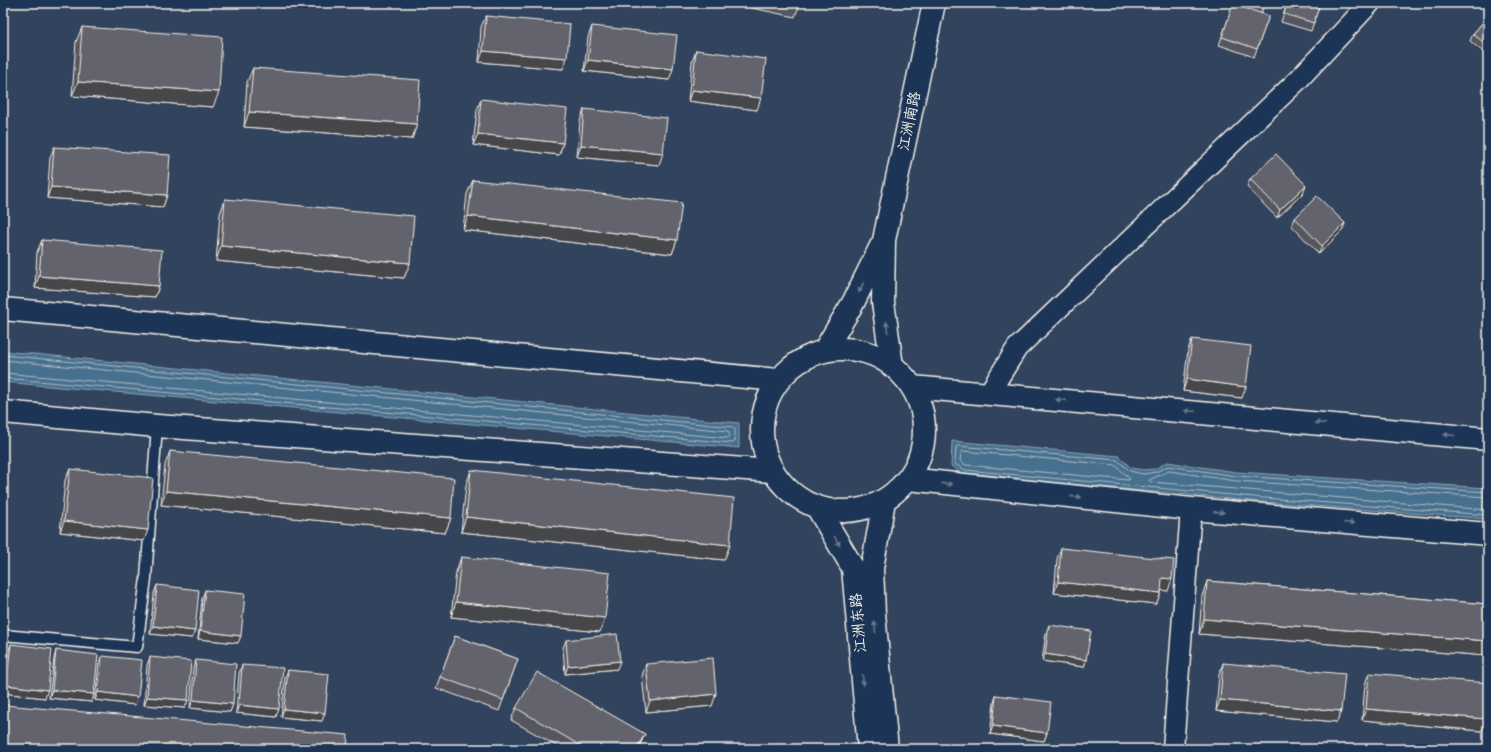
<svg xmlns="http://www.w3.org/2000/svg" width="1491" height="752" viewBox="0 0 1491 752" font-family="'Patrick Hand','LXGW WenKai TC',sans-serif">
<rect width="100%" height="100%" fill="#32435e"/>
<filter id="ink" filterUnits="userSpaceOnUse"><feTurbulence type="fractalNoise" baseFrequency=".025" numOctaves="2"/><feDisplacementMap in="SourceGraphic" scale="8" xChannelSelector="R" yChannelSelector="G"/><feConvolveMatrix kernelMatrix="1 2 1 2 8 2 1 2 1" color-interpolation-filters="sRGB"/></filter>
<g filter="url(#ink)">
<path fill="#476f8f" stroke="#8ca3b3" d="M 3,351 L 739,423 L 739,448 L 3,382 Z
M 952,441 L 1119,456 L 1131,468 L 1143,470 L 1155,469 L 1167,462 L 1236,472 L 1488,488 L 1488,519 L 1264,502 L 963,474 L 951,466 Z"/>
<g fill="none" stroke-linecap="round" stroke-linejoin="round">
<path stroke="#afbdc4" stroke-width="1" d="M 3,355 L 733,427 L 735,429 L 735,441 L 733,443 L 3,378
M 3,360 L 728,431 L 730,436 L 728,438 L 3,373
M 963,451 L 1115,465 L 1130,479 L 1128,480 L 966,465 L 960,461 L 961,453 Z
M 1488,492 L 1236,476 L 1168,466 L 1156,472 L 1143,474 L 1130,471 L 1117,460 L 958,446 L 956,447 L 955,464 L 965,470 L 1264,498 L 1488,515
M 1488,497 L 1236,481 L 1169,471 L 1149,480 L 1151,482 L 1488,510"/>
<g stroke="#f4f1e8" stroke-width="13">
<path id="lane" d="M 3,635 L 137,647 L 146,578 L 157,426"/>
</g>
<g stroke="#f4f1e8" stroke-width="23">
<path id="street" d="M 989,393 L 1017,348 L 1298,80 L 1370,3
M 1173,749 L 1191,509"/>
</g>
<g stroke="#f4f1e8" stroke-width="25">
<path id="secondary" d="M 3,309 L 778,380
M762 430a81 81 0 1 1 162 0a81 81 0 1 1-162 0Z
M 824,351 L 853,303 L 881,246
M 892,366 L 883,302 L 884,240 L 934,3
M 912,387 L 1488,439
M 3,412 L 157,426 L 772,471
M 908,479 L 1191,509 L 1488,534
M 884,501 L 872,568 L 874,614 L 887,749
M 817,507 L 853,568 L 869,749"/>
</g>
<use href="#lane" stroke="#1d3557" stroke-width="10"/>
<use href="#street" stroke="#1d3557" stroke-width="20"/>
<use href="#secondary" stroke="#1d3557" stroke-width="22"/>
</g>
<path fill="#55565e" stroke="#f4f1e8" d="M 728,3 L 800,3 L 795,17 Z
M 1227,3 L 1265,3 L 1261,13 L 1269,16 L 1254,57 L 1219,45 L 1233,5 Z
M 1287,3 L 1320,3 L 1311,31 L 1281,22 Z
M 486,16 L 563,69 L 479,62 L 481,27 Z
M 1488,16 L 1488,56 L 1470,41 L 1473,34 Z
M 592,26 L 669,80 L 584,71 L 588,37 Z
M 82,27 L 213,107 L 72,96 L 76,42 Z
M 696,50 L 757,110 L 688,101 L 692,62 Z
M 253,68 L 417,124 L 412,139 L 244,127 L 247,82 Z
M 481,99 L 563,143 L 559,155 L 473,145 L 477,110 Z
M 584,109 L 659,165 L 577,157 L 580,121 Z
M 54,147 L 167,195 L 163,207 L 47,198 L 50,158 Z
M 1250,179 L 1303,193 L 1277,218 L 1247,187 Z
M 473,180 L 677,240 L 672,254 L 463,230 L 467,194 Z
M 225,199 L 410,263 L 404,278 L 216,261 L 220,214 Z
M 1295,218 L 1345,223 L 1342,231 L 1319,254 L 1292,226 Z
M 42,240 L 159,286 L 155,297 L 35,288 L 37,252 Z
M 1192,339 L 1242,398 L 1183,391 L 1188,350 Z
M 170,451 L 451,518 L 445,533 L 161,505 L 165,465 Z
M 70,469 L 144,541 L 60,532 L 65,480 Z
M 471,470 L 730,545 L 724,560 L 461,532 L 466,485 Z
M 1061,548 L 1168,591 L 1161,590 L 1161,593 L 1156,604 L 1054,593 L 1057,559 Z
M 461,557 L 600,632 L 451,617 L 456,572 Z
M 1207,581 L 1488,604 L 1488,656 L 1199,634 L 1202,596 Z
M 157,585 L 195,631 L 192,638 L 150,634 L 154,593 Z
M 205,590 L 238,643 L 198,639 L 202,598 Z
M 1049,625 L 1086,660 L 1084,667 L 1042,661 L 1046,633 Z
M 455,636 L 518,659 L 499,711 L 436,688 Z
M 566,640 L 617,669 L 565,674 L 563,648 Z
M 11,644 L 45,698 L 3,693 L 8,652 Z
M 56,650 L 94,694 L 92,702 L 49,698 L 54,658 Z
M 102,656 L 135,705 L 95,700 L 99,664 Z
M 150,657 L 188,700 L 185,708 L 144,705 L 147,665 Z
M 196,660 L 233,704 L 230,712 L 190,708 L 193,668 Z
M 1223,663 L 1341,711 L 1337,722 L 1216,711 L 1219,675 Z
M 646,664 L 712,706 L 646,712 L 642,676 Z
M 242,665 L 276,717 L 236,713 L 239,673 Z
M 288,670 L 322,721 L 281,717 L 285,677 Z
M 1369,673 L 1486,719 L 1482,731 L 1362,720 L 1365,684 Z
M 996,695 L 1047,733 L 1044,741 L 990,734 L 994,703 Z
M 516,708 L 640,745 L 638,749 L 562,749 L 511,720 Z"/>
<path fill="#45464c" stroke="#f4f1e8" d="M 483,51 L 567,58 L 563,69 L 479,62 Z
M 588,60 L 673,69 L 669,80 L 584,71 Z
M 78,82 L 219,92 L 213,107 L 72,96 Z
M 692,90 L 761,98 L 757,110 L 688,101 Z
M 249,112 L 417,124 L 412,139 L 244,127 Z
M 478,134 L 563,143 L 559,155 L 473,145 Z
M 581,145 L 663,153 L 659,165 L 577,157 Z
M 1306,185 L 1303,193 L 1277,218 L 1280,210 Z
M 51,187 L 167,195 L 163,207 L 47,198 Z
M 468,216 L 677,240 L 672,254 L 463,230 Z
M 1345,223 L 1342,231 L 1319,254 L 1322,246 Z
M 221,246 L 410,263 L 404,278 L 216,261 Z
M 39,276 L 159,286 L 155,297 L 35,288 Z
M 1187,379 L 1246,387 L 1242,398 L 1183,391 Z
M 166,491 L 451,518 L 445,533 L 161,505 Z
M 466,517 L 730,545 L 724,560 L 461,532 Z
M 64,521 L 148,530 L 144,541 L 60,532 Z
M 1162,578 L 1172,579 L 1168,591 L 1158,590 Z
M 1058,582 L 1161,593 L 1156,604 L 1054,593 Z
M 456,602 L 605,618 L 600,632 L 451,617 Z
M 1204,619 L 1488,641 L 1488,656 L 1199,634 Z
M 153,626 L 195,631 L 192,638 L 150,634 Z
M 200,631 L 241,636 L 238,643 L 198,639 Z
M 1045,654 L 1086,660 L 1084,667 L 1042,661 Z
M 620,661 L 617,669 L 565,674 L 568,666 Z
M 6,685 L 48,690 L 45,698 L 3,693 Z
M 52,690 L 94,694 L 92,702 L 49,698 Z
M 98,692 L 138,697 L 135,705 L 95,700 Z
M 716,694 L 712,706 L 646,712 L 650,701 Z
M 147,697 L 188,700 L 185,708 L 144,705 Z
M 193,700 L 233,704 L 230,712 L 190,708 Z
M 1220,700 L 1341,711 L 1337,722 L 1216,711 Z
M 239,705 L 279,709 L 276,717 L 236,713 Z
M 284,709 L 325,713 L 322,721 L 281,717 Z
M 1366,709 L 1486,719 L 1482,731 L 1362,720 Z
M 993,726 L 1047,733 L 1044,741 L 990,734 Z
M 645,734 L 640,745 L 638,749 L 636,749 Z"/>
<path fill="#63646d" stroke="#f4f1e8" d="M 785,3 L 800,3 L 799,6 Z
M 1255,3 L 1265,3 L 1264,6 Z
M 1287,3 L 1320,3 L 1314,23 L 1284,14 Z
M 1233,4 L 1269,16 L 1257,49 L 1222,37 Z
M 486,16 L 570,24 L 567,58 L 483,51 Z
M 1488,16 L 1488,46 L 1473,34 Z
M 592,26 L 677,35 L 673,69 L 588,60 Z
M 82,27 L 222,37 L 219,92 L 78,82 Z
M 696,50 L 766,59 L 761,98 L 692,90 Z
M 253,68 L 420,80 L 417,124 L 249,112 Z
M 481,99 L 567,109 L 563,143 L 478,134 Z
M 584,109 L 667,118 L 663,153 L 581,145 Z
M 54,147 L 170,155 L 167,195 L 51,187 Z
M 1276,154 L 1306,185 L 1280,210 L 1250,179 Z
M 473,180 L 682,203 L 677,240 L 468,216 Z
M 1317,196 L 1345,223 L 1322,246 L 1295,218 Z
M 225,199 L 414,216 L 410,263 L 221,246 Z
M 42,240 L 162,250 L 159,286 L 39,276 Z
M 1192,339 L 1251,346 L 1246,387 L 1187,379 Z
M 170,451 L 454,478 L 451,518 L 166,491 Z
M 70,469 L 153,478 L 148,530 L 64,521 Z
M 471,470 L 734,498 L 730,545 L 466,517 Z
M 1061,548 L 1174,560 L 1172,579 L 1162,578 L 1161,593 L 1058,582 Z
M 461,557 L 610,573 L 605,618 L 456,602 Z
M 1207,581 L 1488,604 L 1488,641 L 1204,619 Z
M 157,585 L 199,590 L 195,631 L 153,626 Z
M 205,590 L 245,594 L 241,636 L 200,631 Z
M 1049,625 L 1091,631 L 1086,660 L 1045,654 Z
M 617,634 L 620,661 L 568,666 L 566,640 Z
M 455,636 L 518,659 L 503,700 L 440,677 Z
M 11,644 L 52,649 L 48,690 L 6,685 Z
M 56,650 L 98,655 L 94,694 L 52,690 Z
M 102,656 L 142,660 L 138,697 L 98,692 Z
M 150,657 L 191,661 L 188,700 L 147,697 Z
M 713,658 L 716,694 L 650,701 L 646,664 Z
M 196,660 L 236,664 L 233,704 L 193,700 Z
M 1223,663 L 1345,674 L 1341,711 L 1220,700 Z
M 242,665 L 283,668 L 279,709 L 239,705 Z
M 288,670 L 329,674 L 325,713 L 284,709 Z
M 537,672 L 645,734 L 636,749 L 586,749 L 516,708 Z
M 1369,673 L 1488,683 L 1488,691 L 1486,719 L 1366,709 Z
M 996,695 L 1051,702 L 1047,733 L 993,726 Z
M 4,705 L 348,735 L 347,749 L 3,749 L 3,719 Z
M 1214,747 L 1239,749 L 1214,749 Z"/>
<defs><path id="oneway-solid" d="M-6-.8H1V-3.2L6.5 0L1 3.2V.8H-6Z"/></defs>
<g fill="#68778a">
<use href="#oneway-solid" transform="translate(861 288) rotate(116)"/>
<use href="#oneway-solid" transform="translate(887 327) rotate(-98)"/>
<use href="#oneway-solid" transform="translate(1061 400) rotate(-175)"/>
<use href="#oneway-solid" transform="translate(1190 411) rotate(-175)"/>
<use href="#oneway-solid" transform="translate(1320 423) rotate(-175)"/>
<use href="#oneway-solid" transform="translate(1449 435) rotate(-175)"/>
<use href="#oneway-solid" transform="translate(947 484) rotate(6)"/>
<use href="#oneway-solid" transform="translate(1076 497) rotate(6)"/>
<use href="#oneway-solid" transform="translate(1219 512) rotate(5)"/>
<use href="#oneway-solid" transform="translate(1349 523) rotate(5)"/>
<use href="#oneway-solid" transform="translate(837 541) rotate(59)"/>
<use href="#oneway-solid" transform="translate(875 627) rotate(-96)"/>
<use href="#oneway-solid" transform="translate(863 680) rotate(85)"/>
</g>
</g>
<g text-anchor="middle" stroke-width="3.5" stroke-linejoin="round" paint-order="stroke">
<g font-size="15" fill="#f4f1e8" stroke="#1d3557">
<text transform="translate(909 121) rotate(-78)" y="5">江洲南路</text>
<text transform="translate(858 623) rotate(-95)" y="5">江洲东路</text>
</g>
</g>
<rect width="1491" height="752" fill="none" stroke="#1d3557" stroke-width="16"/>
<rect x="8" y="8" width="1475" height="736" fill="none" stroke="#f4f1e8" stroke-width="1.5" filter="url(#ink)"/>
</svg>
